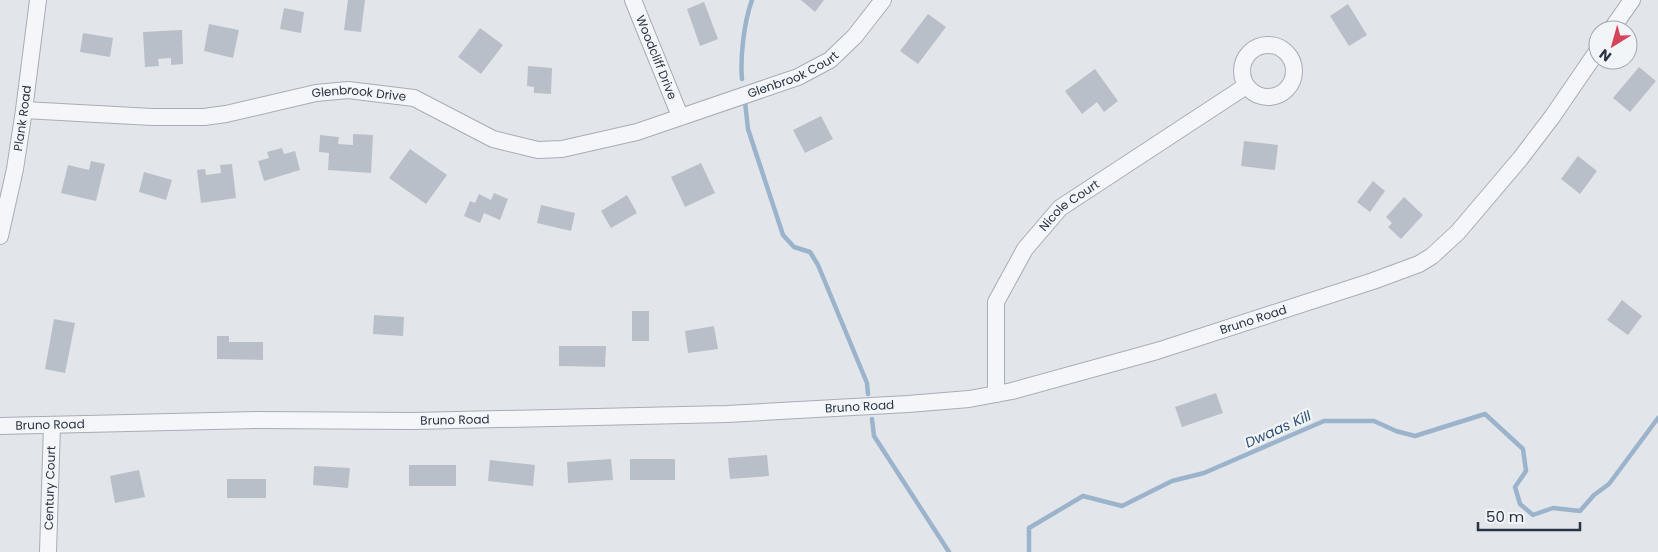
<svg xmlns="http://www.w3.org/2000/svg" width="1658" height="552" viewBox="0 0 1658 552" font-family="Poppins,sans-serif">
<rect width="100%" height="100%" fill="#e2e6eb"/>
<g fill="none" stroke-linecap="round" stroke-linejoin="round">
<path stroke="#9cb3cc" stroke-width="4.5" d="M 742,79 C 740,57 744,22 752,0
M 745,102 L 748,129 L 783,235 L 794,247 L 810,252 L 818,265 L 867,383 L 868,394
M 872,419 L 874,436 L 949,552
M 1029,552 L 1029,528 L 1083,496 L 1122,506 L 1172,481 L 1204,473 L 1324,421 L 1374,421 L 1396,431 L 1415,436 L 1485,414 L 1523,449 L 1526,471 L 1515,487 L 1520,504 L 1533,515 L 1553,508 L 1580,511 L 1594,495 L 1609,484 L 1658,418"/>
</g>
<path fill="#b9bfc9" d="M 348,0 L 365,0 L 361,32 L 344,30 Z
M 801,0 L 824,0 L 815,12 Z
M 704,2 L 718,39 L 700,46 L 687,9 Z
M 1348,4 L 1367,35 L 1349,46 L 1330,16 Z
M 284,8 L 304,12 L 301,33 L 280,29 Z
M 928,14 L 946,27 L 918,64 L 900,51 Z
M 209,24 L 239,30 L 233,58 L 204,51 Z
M 480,28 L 503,45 L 481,74 L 458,57 Z
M 182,30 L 183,64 L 171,65 L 171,58 L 158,59 L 159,66 L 145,67 L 143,32 Z
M 83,33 L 113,38 L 110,57 L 80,52 Z
M 528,66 L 552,68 L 551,94 L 534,93 L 534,87 L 527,86 Z
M 1639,67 L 1656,81 L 1630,112 L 1613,98 Z
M 1095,69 L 1118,101 L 1104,112 L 1097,102 L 1082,114 L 1065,91 Z
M 821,116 L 833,139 L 805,153 L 793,130 Z
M 353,134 L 373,135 L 371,173 L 328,170 L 329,153 L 319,152 L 320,135 L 339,137 L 338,144 L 353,145 Z
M 1244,141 L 1278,145 L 1275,170 L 1241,166 Z
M 282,148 L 284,154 L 295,151 L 300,170 L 264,181 L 258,161 L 269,158 L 267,152 Z
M 410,149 L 447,175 L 426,204 L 389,178 Z
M 1578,156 L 1597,171 L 1580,194 L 1561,179 Z
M 91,161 L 105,164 L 96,201 L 61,193 L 68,165 L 89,170 Z
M 701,163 L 715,193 L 685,207 L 671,177 Z
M 232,164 L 236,198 L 201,203 L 197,170 L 205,169 L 206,175 L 221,173 L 220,165 Z
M 144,172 L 172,180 L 166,200 L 139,192 Z
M 1373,181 L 1385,191 L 1370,212 L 1357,202 Z
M 494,193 L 508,199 L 500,220 L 484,213 L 480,223 L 464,216 L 470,201 L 475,203 L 479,194 L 491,200 Z
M 627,195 L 637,213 L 611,228 L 601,211 Z
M 1404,197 L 1423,215 L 1401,239 L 1388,227 L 1392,223 L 1386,217 Z
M 541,205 L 575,213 L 571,231 L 537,223 Z
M 1622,300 L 1642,316 L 1628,335 L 1607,320 Z
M 632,311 L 649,311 L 649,341 L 632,341 Z
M 374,315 L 404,317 L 403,336 L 373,334 Z
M 54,319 L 75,323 L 65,373 L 45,369 Z
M 714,326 L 718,349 L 688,353 L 685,331 Z
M 217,336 L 229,336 L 229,342 L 263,342 L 263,360 L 217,359 Z
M 559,346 L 606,346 L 605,367 L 559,366 Z
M 1216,393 L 1223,413 L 1182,427 L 1175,407 Z
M 767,455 L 769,476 L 730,479 L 728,458 Z
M 611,459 L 613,480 L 568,483 L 567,462 Z
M 630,459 L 675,459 L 675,480 L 630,480 Z
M 490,460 L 535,465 L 533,486 L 488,481 Z
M 409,465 L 456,465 L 456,486 L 409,486 Z
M 314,466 L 350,468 L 348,488 L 313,485 Z
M 139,470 L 145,497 L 115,503 L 110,476 Z
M 227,479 L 266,479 L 266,498 L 227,498 Z"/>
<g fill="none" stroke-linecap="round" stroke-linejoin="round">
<g stroke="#a7adb6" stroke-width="18">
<g id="minor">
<path id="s1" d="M 633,0 L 680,116"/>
<path d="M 1611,30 L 1632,0"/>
<circle cx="1268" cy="71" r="26"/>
<path id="s2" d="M 24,110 L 152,117 L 204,117 L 226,114 L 316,93 L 348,90 L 414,98 L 493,139 L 538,150 L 562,149 L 637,132 L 798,77 L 830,60 L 855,36 L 883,0"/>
<path id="s3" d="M 0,236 L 15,169 L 24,110 L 38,0"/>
<path id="s4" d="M 996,394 L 996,302 L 1025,249 L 1060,208 L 1246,86"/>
<path id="s5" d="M 0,426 L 257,420 L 413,421 L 727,414 L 908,404 L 969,399 L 1012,391 L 1157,351 L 1373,281 L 1419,264 L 1432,256 L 1458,232 L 1520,159 L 1552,117 L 1598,50"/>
<path id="s6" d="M 48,552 L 52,425"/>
</g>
</g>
<use href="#minor" stroke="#f5f6f9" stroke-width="16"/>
</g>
<g text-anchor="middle" stroke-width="4.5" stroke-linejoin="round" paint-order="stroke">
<g font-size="12" fill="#293344" stroke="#f2f5f8">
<text dy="4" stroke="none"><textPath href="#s1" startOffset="62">Woodcliff Drive</textPath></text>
<text dy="4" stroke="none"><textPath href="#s2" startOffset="796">Glenbrook Court</textPath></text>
<text dy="4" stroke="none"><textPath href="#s2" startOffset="338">Glenbrook Drive</textPath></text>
<text dy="4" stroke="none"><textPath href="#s3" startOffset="120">Plank Road</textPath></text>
<text dy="4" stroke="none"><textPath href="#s4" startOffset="215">Nicole Court</textPath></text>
<text dy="4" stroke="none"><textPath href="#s5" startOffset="1265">Bruno Road</textPath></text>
<text dy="4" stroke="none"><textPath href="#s5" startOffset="860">Bruno Road</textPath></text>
<text dy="4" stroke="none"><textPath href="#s5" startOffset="455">Bruno Road</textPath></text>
<text dy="4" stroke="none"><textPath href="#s5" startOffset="50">Bruno Road</textPath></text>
<text dy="4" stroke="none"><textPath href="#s6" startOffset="64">Century Court</textPath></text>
</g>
<g font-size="14" font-style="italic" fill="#31517a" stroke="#f2f5f8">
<text transform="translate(1278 429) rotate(-24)" y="5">Dwaas Kill</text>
</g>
</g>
<g transform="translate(1613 45) rotate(217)"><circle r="24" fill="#f2f5f8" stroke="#a2a7b0"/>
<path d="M0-4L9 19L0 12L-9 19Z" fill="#d54358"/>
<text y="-8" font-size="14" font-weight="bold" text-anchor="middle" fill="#293344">N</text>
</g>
<path d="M1478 522v8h102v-8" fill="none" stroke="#293344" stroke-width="2.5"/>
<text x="1486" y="522" font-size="15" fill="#293344" stroke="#f2f5f8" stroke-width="4" paint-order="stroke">50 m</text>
</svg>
